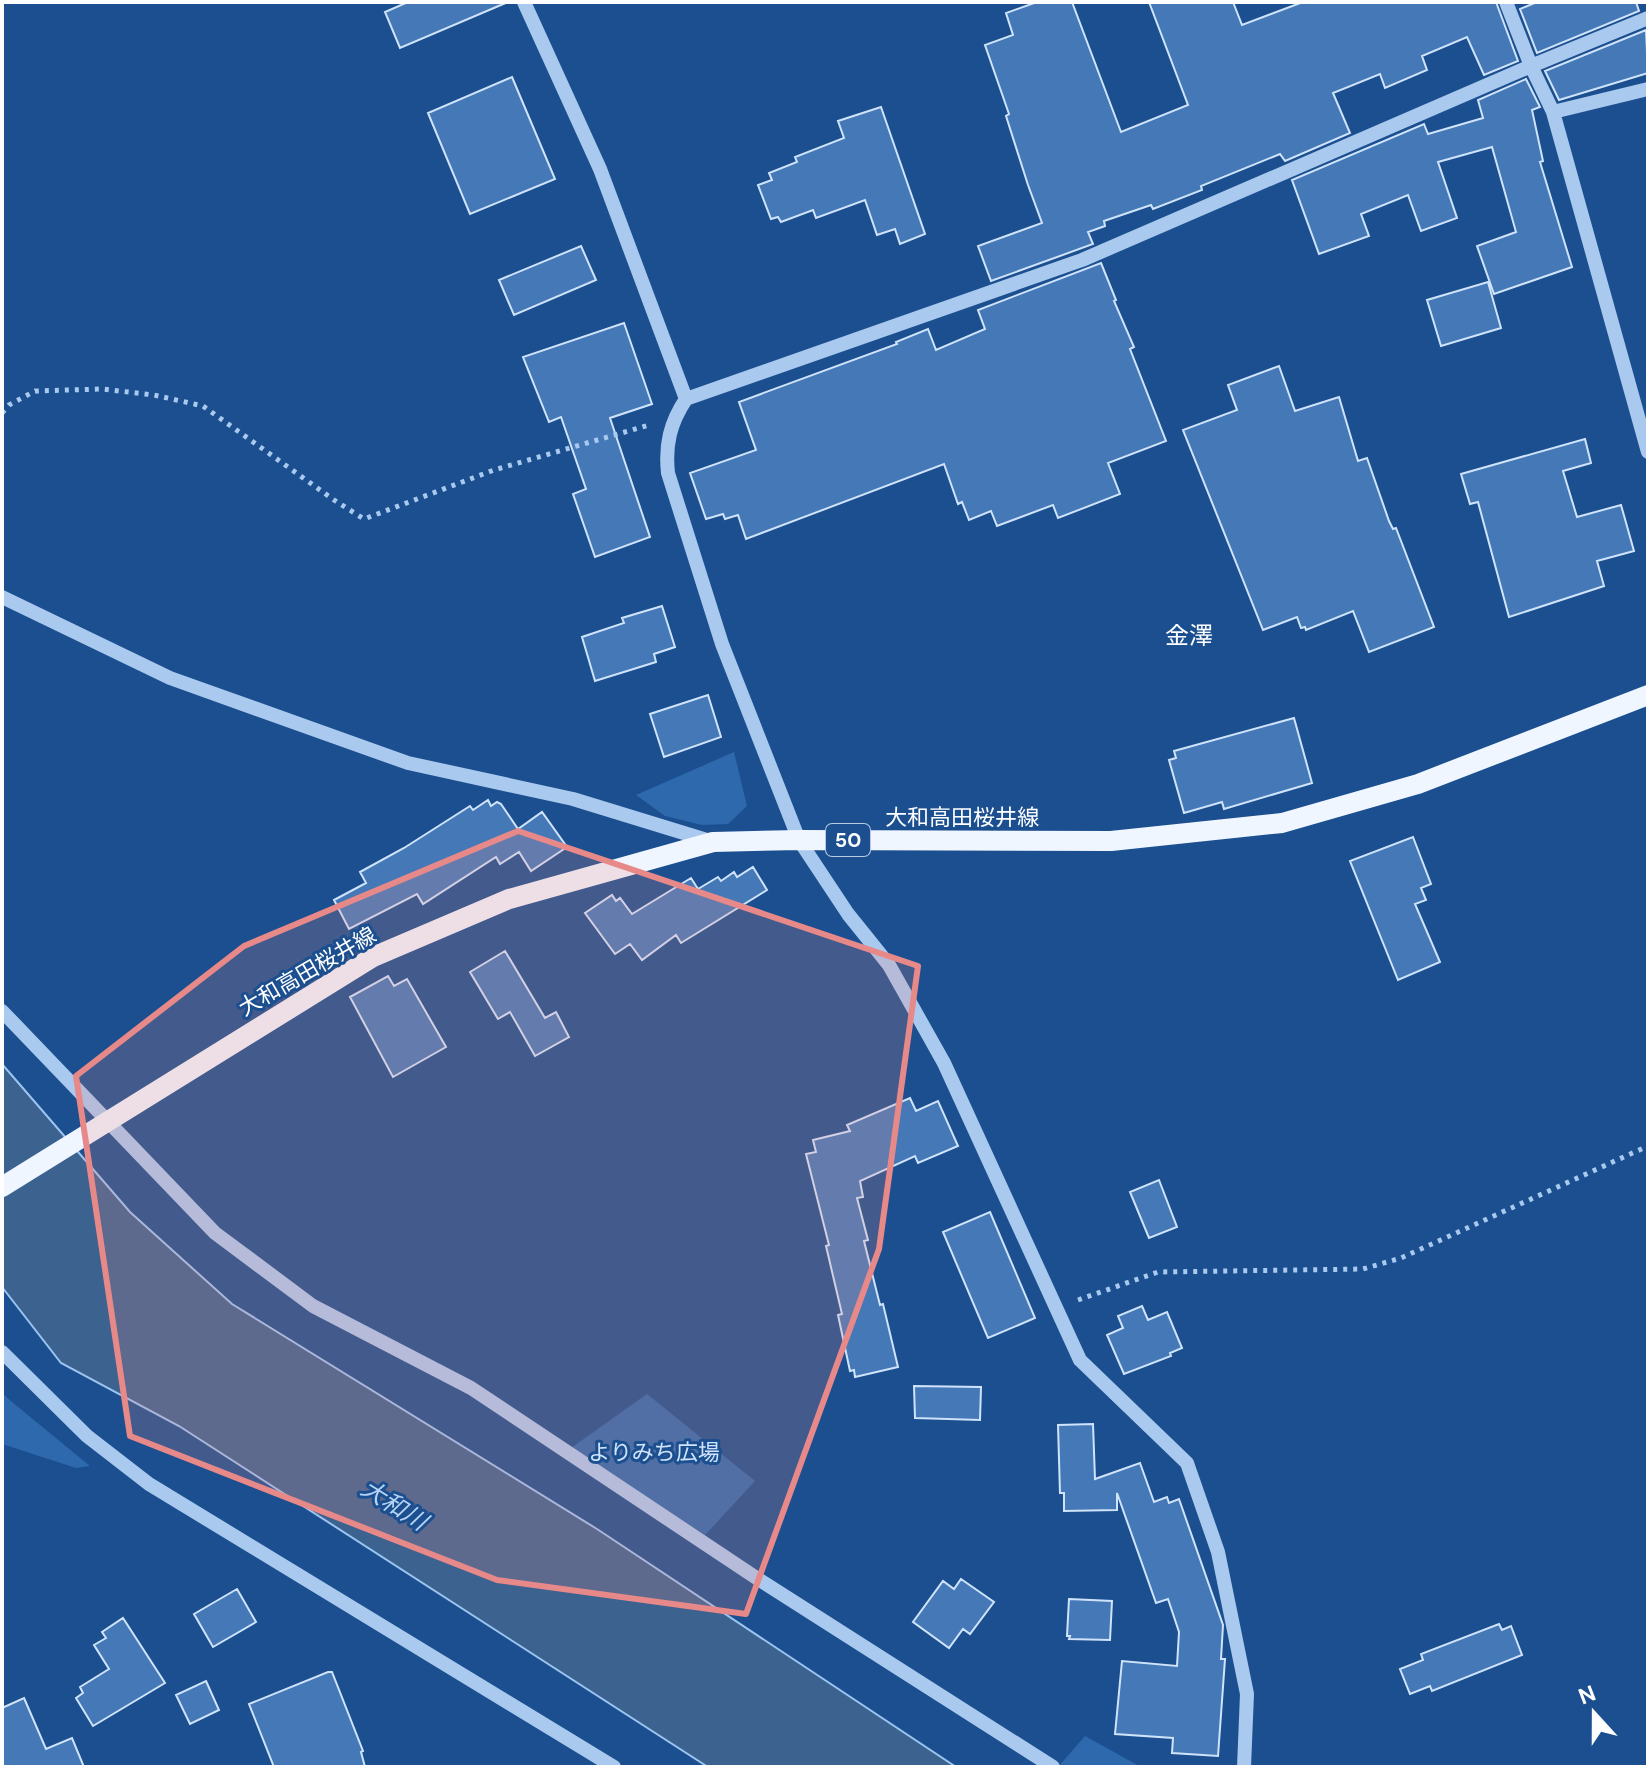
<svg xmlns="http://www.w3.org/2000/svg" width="1650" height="1769" viewBox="0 0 1650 1769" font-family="'DM Sans','Noto Sans JP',sans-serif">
<rect width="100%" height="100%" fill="#1b4f8f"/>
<path fill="#2e69ad" d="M 734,752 L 747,806 L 728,824 L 702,825 L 665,816 L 636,795 Z
M 2,1393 L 12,1402 L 90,1466 L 76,1468 L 2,1444 Z
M 647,1394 L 755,1481 L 705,1535 L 571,1448 Z
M 1085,1736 L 1141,1767 L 1058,1767 Z"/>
<path fill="#3c6290" stroke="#9cc4f0" stroke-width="2" d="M 2,1064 L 130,1212 L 232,1304 L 597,1529 L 956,1767 L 708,1767 L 179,1426 L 61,1363 L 2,1287 Z"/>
<path fill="#4478b7" stroke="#cfe3fa" stroke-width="2" d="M 408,2 L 508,2 L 400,48 L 385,12 Z
M 1037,2 L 1072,2 L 1121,132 L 1188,105 L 1149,2 L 1233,2 L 1242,25 L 1303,2 L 1496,2 L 1518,61 L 1484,75 L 1467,37 L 1422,56 L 1427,70 L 1385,88 L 1380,74 L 1333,93 L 1350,133 L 1285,161 L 1280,154 L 1201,186 L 1202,190 L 1153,209 L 1151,205 L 1104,221 L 1105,226 L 1088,232 L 1093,244 L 991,281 L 978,246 L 1042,223 L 1028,185 L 1006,116 L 1009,114 L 985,45 L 1013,35 L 1006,13 Z
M 1537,2 L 1636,2 L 1639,11 L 1537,53 L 1520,9 Z
M 1646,30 L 1648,73 L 1559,100 L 1545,71 Z
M 512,77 L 555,179 L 470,214 L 428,113 Z
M 1526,79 L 1540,107 L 1532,110 L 1543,161 L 1540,162 L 1572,267 L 1494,294 L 1477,246 L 1516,232 L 1492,147 L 1438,162 L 1457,218 L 1421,231 L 1408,195 L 1361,214 L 1369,236 L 1319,254 L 1292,180 L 1424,124 L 1428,134 L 1483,118 L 1478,100 Z
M 881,107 L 925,234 L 900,244 L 895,229 L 877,235 L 865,200 L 816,218 L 813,210 L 781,222 L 778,217 L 771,219 L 758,185 L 772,180 L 769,173 L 797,162 L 795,157 L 844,138 L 838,121 Z
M 581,246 L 596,280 L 514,315 L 499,280 Z
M 1101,263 L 1116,300 L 1114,301 L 1134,347 L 1130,349 L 1166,441 L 1108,463 L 1120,494 L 1058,518 L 1053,505 L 997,526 L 991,511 L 969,520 L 962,502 L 958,504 L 944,464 L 746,539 L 738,515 L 725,519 L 723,514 L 706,519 L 690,473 L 756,450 L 739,402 L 897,344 L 896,342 L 928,329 L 936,350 L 985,329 L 978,310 Z
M 1488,282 L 1501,328 L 1441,346 L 1427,300 Z
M 624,323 L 652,404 L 610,418 L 650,537 L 595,557 L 573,494 L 586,489 L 561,417 L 549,422 L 523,357 Z
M 1279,366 L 1295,411 L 1339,397 L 1358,461 L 1367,458 L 1389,521 L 1393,529 L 1396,528 L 1434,627 L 1369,652 L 1353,611 L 1306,630 L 1305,627 L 1301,628 L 1297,617 L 1263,630 L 1183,430 L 1237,410 L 1228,385 Z
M 1585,439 L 1591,463 L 1563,471 L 1577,517 L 1621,505 L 1634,551 L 1597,561 L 1604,586 L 1509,617 L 1478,502 L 1470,504 L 1461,474 Z
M 662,606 L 675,647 L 654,654 L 656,662 L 595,681 L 582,637 L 624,623 L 622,618 Z
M 708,695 L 721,737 L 664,757 L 650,714 Z
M 1294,718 L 1312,783 L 1224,809 L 1222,802 L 1184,813 L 1169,760 L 1176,758 L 1174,751 Z
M 488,800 L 491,806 L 497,802 L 501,804 L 518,829 L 542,812 L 567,847 L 531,871 L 519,852 L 500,864 L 496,857 L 423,904 L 417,894 L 349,929 L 334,900 L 366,883 L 360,872 L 404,848 L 470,806 L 473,810 Z
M 1413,837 L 1431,884 L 1421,888 L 1426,900 L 1415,904 L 1440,962 L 1398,980 L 1350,861 Z
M 753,867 L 767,890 L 681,943 L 676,935 L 642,960 L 630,944 L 615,954 L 585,913 L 612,895 L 616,901 L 620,898 L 632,914 L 691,878 L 698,889 L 718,877 L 721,881 L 734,872 L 737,877 Z
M 505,951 L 545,1018 L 556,1012 L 569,1037 L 535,1056 L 510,1012 L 498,1019 L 470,972 Z
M 388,976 L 394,986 L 407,979 L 446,1047 L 393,1077 L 350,997 Z
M 910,1098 L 916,1111 L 938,1101 L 958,1146 L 918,1163 L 915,1156 L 860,1181 L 863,1197 L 857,1198 L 868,1240 L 864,1241 L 880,1305 L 883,1304 L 898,1367 L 855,1377 L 854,1370 L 850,1371 L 838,1315 L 842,1314 L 826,1246 L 829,1245 L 806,1154 L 816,1152 L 813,1140 L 850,1131 L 847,1125 Z
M 1159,1180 L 1177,1227 L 1149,1238 L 1130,1192 Z
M 990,1212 L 1035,1318 L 988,1338 L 943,1232 Z
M 1142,1306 L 1148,1320 L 1167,1312 L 1182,1348 L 1170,1353 L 1171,1356 L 1124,1374 L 1107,1335 L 1123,1328 L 1118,1316 Z
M 914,1386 L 981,1387 L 980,1420 L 915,1418 Z
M 1093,1424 L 1095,1479 L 1140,1463 L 1154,1502 L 1167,1497 L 1169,1503 L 1179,1499 L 1223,1625 L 1221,1659 L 1225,1659 L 1218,1756 L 1172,1753 L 1173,1738 L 1115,1734 L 1122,1661 L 1177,1666 L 1179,1632 L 1168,1599 L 1156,1603 L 1117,1493 L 1117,1510 L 1064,1511 L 1064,1493 L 1060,1493 L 1058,1425 Z
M 961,1579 L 994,1602 L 970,1634 L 963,1629 L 949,1648 L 913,1622 L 943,1581 L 954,1589 Z
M 237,1589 L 256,1622 L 213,1647 L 194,1614 Z
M 1069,1599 L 1112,1601 L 1110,1640 L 1069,1639 L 1070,1636 L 1067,1636 Z
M 123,1618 L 165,1683 L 93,1726 L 76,1698 L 83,1693 L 80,1687 L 109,1669 L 94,1645 L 106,1638 L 102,1632 Z
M 1499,1624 L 1502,1630 L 1511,1626 L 1522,1655 L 1432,1691 L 1430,1686 L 1410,1694 L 1400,1669 L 1423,1660 L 1421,1654 Z
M 328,1672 L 332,1672 L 363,1751 L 361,1752 L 365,1767 L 274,1767 L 249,1704 Z
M 206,1681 L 219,1710 L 190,1724 L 176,1695 Z
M 24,1698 L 46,1749 L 72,1738 L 84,1767 L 2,1767 L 2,1708 Z"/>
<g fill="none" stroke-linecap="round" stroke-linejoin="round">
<path stroke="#a9c9ee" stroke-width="5" stroke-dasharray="4 6" stroke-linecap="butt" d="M 2,413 L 9,405 L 35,391 L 102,389 L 154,395 L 203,406 L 334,500 L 364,519 L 494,470 L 649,425
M 1078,1300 L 1158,1272 L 1363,1269 L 1401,1258 L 1648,1146"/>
<path stroke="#a9c9ee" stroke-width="14" d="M 524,2 L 600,169 L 686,399
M 1506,2 L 1531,66 L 1553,112
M 1648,89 L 1553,112 L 1648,452
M 2,597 L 170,678 L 408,763 L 573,799 L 710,841
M 2,1011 L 215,1233 L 313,1306 L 471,1388 L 755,1577 L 1053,1767
M 2,1352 L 87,1436 L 149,1484 L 614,1767
M 1244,1767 L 1247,1694 L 1218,1552 L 1187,1463 L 1080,1360 L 944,1063 L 889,965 L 848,914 L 799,840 L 722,644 L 668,473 C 665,445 670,423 686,399 L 1082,260 L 1531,66 L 1648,18"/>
<path stroke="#f0f6ff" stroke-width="20" d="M 2,1187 L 373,957 L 509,899 L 713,842 L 799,840 L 1111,841 L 1282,823 L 1418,784 L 1648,695"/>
</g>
<path fill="#e88989" fill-opacity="0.2" stroke="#e88989" stroke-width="6" stroke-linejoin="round" d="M 518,831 L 918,966 L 879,1249 L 746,1614 L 497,1580 L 130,1436 L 76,1076 L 244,946 Z"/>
<g text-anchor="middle" stroke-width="6" stroke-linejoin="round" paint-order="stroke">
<rect fill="#1b4f8f" stroke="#bbcadd" stroke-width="2" x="826" y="824" width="44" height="32" rx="6"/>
<g font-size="20" font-weight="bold" fill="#fff">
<text x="848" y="847">50</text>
</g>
<g font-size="22" fill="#fff" stroke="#1b4f8f">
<text x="962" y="825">大和高田桜井線</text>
<text transform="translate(307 971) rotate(-30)" y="8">大和高田桜井線</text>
</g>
<g font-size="22" fill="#cfe3fa" stroke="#1b4f8f">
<text x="654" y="1460">よりみち広場</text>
</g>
<g font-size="24" fill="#fff" stroke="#1b4f8f">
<text x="1189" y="644">金澤</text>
</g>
<g font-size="24" font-style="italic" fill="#b5d3f5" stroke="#1b4f8f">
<text transform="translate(394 1505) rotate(32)" y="8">大和川</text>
</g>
</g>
<rect width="1650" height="1769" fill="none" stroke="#ffffff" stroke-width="8"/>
<g transform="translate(1594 1713) rotate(339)" stroke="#1b4f8f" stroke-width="6" paint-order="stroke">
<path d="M0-6L14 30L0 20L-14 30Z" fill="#ffffff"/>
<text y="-12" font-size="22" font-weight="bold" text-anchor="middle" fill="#ffffff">N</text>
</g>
</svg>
